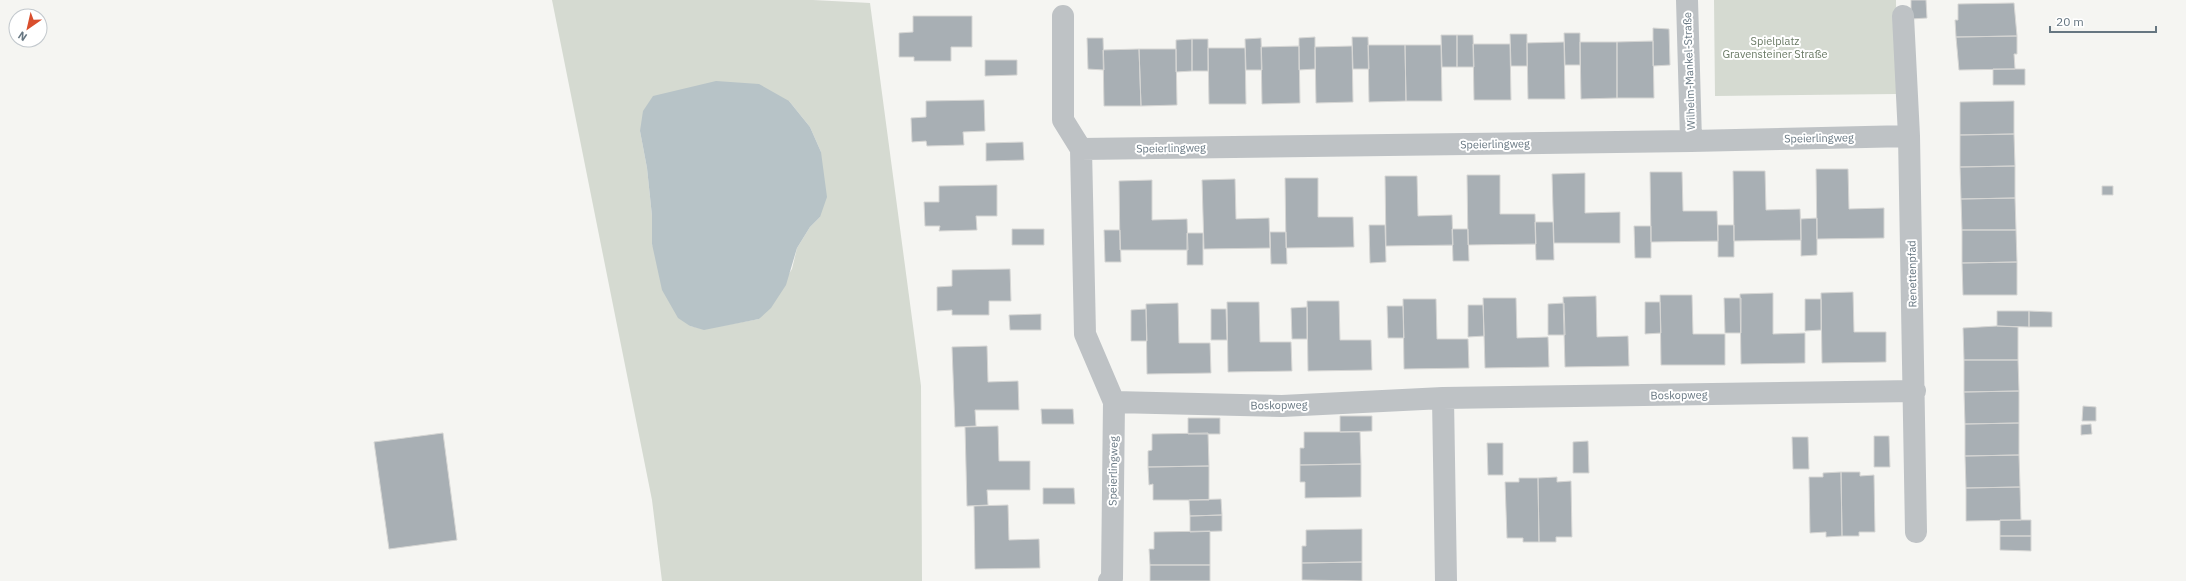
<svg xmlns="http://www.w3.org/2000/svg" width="2186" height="581" viewBox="0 0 2186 581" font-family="'IBM Plex Sans',sans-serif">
<rect width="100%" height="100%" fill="#f5f5f2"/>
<path fill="#d5dad1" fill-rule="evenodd" d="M 552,0 L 813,0 L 870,3 L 921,386 L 922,581 L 662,581 L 652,500 ZM 789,101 L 810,127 L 821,152 L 820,217 L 810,227 L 797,248 L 792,269 L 759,319 L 704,329 L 690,326 L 652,244 L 652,216 L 647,168 L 640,131 Z
M 1714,0 L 1896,0 L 1897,94 L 1715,96 Z"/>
<path fill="#b7c3c7" d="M 716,81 L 759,84 L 789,101 L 810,127 L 821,152 L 827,197 L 820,217 L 810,227 L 797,248 L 786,285 L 771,308 L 759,319 L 704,330 L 690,326 L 678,318 L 662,290 L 652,244 L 652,216 L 647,168 L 640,131 L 643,111 L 653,96 Z"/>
<path fill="#a8afb4" stroke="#d6d6d4" d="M 1911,0 L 1926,0 L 1927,18 L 1911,19 Z
M 2014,3 L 2017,36 L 1956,37 L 1955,20 L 1958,20 L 1958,4 Z
M 913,16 L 972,16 L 972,47 L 951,47 L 951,61 L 914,61 L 914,57 L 899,57 L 899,33 L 913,32 Z
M 1653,28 L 1669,29 L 1670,65 L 1653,66 Z
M 1564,33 L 1580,33 L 1580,65 L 1565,65 Z
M 1510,34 L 1527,34 L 1527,66 L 1511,66 Z
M 1441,35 L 1457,35 L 1457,67 L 1442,67 Z
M 1457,35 L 1473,35 L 1474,67 L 1457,67 Z
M 2017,36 L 2017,54 L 2014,54 L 2015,69 L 1959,70 L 1956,37 Z
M 1315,37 L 1315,69 L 1299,70 L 1299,38 Z
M 1352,37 L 1368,37 L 1369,69 L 1353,69 Z
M 1087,38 L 1103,38 L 1104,70 L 1088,69 Z
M 1261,38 L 1262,70 L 1246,70 L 1245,39 Z
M 1192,39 L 1192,71 L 1176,72 L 1176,40 Z
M 1192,39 L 1208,39 L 1208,71 L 1192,71 Z
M 1653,41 L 1654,98 L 1617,98 L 1617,42 Z
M 1564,42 L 1565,99 L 1528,99 L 1527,43 Z
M 1580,42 L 1617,42 L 1617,98 L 1581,99 Z
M 1473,44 L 1510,44 L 1511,100 L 1474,100 Z
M 1368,45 L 1405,45 L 1406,101 L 1369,102 Z
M 1405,45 L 1441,45 L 1442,101 L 1406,101 Z
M 1299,46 L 1300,103 L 1262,104 L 1261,47 Z
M 1352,46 L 1353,102 L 1316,103 L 1315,47 Z
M 1208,48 L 1245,48 L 1246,104 L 1209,104 Z
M 1139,49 L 1176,49 L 1177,105 L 1141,106 Z
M 1139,49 L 1141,106 L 1104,106 L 1103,50 Z
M 985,60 L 1017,60 L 1017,75 L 985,76 Z
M 1993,69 L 2025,69 L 2025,85 L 1993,85 Z
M 984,100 L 985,131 L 963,132 L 964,145 L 927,146 L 926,141 L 912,142 L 911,118 L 926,117 L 926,101 Z
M 2014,101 L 2014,134 L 1960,135 L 1960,102 Z
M 2014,134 L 2015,166 L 1960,167 L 1960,135 Z
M 1023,142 L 1024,160 L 986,161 L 986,143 Z
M 2015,166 L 2015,198 L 1961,199 L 1960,167 Z
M 1816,169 L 1848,169 L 1849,209 L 1884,208 L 1884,238 L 1817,239 Z
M 1733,171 L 1765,171 L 1766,210 L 1800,209 L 1801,240 L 1734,241 Z
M 1650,172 L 1682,172 L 1683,211 L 1717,211 L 1718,241 L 1651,242 Z
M 1585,173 L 1585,213 L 1620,212 L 1620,243 L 1554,243 L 1552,174 Z
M 1467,175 L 1500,175 L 1500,214 L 1535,214 L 1536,244 L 1468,245 Z
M 1385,176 L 1417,176 L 1418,216 L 1452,215 L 1453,245 L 1386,246 Z
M 1285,178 L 1318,178 L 1318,217 L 1353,217 L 1354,247 L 1286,248 Z
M 1235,179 L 1236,219 L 1269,218 L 1270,248 L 1204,249 L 1202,180 Z
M 1152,180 L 1152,220 L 1187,219 L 1188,250 L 1120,250 L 1119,181 Z
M 997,185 L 997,216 L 976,216 L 977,230 L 939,231 L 940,226 L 925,226 L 924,202 L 939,202 L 939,186 Z
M 2102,186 L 2113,186 L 2113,195 L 2102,195 Z
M 2015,198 L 2016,230 L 1962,230 L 1961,199 Z
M 1817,218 L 1817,255 L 1801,256 L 1801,219 Z
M 1535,222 L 1553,222 L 1554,260 L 1536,260 Z
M 1369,225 L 1385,225 L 1386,262 L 1370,263 Z
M 1718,225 L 1734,225 L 1734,257 L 1718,257 Z
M 1634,226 L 1651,226 L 1651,258 L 1635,258 Z
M 1012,229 L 1044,229 L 1044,245 L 1012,245 Z
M 1452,229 L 1468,229 L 1469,261 L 1453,261 Z
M 1104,230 L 1120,230 L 1121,262 L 1105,262 Z
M 1962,230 L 2016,230 L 2017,262 L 1962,263 Z
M 1270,232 L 1286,232 L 1287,264 L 1271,264 Z
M 1187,233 L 1203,233 L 1203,265 L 1187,265 Z
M 2017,262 L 2017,295 L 1963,295 L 1962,263 Z
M 1010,269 L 1011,301 L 989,301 L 989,315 L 952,315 L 952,310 L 937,311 L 937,287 L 952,286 L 952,270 Z
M 1853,292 L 1854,332 L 1886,332 L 1886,362 L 1822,363 L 1821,293 Z
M 1773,293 L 1773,334 L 1805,333 L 1805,363 L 1741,364 L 1740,294 Z
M 1660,295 L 1692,295 L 1693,334 L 1725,334 L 1725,365 L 1661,365 Z
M 1596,296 L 1597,337 L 1628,336 L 1629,366 L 1565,367 L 1563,297 Z
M 1483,298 L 1516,298 L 1517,338 L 1548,337 L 1549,367 L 1485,368 Z
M 1724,298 L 1741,298 L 1741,333 L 1725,333 Z
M 1403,299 L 1436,299 L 1437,339 L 1468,339 L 1469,368 L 1404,369 Z
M 1805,299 L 1821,299 L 1821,330 L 1805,331 Z
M 1307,301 L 1339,301 L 1340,340 L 1371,340 L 1372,370 L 1308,371 Z
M 1227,302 L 1259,302 L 1260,342 L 1291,342 L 1292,371 L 1228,372 Z
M 1645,302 L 1660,302 L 1661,333 L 1645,334 Z
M 1178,303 L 1179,343 L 1210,343 L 1211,373 L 1147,374 L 1146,304 Z
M 1564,303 L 1565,335 L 1548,335 L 1548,304 Z
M 1468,305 L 1483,305 L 1484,336 L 1468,337 Z
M 1387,306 L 1403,306 L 1404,338 L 1388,338 Z
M 1307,307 L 1307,339 L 1292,339 L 1291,308 Z
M 1146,309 L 1147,341 L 1131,341 L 1131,310 Z
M 1211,309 L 1226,309 L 1227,340 L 1211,340 Z
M 1997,311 L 2029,311 L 2029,327 L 1997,326 Z
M 2029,311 L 2052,312 L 2052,327 L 2029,327 Z
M 1041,314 L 1041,330 L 1010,330 L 1009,315 Z
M 1997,326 L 2018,327 L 2018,360 L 1964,360 L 1963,328 Z
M 987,346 L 988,382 L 1018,381 L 1019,410 L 975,410 L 976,426 L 955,427 L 952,347 Z
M 1964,360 L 2018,360 L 2019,391 L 1964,392 Z
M 2019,391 L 2019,423 L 1965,424 L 1964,392 Z
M 2083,406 L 2096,407 L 2096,421 L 2082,421 Z
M 1041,409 L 1073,409 L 1074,424 L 1042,424 Z
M 1340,416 L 1372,416 L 1372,431 L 1340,432 Z
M 1188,418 L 1220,418 L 1220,434 L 1188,434 Z
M 2019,423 L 2019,455 L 1965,456 L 1965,424 Z
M 2091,424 L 2092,434 L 2081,435 L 2081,425 Z
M 998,426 L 999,461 L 1030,461 L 1030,490 L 987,490 L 988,505 L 967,506 L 965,427 Z
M 1304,432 L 1360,432 L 1361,464 L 1300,465 L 1300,448 L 1304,448 Z
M 443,433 L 457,540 L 389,549 L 374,442 Z
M 1208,433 L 1209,466 L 1148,467 L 1148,451 L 1152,450 L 1152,434 Z
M 1874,436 L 1889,436 L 1890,467 L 1874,467 Z
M 1792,437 L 1808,437 L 1809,469 L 1793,469 Z
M 1588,441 L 1589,473 L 1573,473 L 1573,442 Z
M 1487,443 L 1503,443 L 1503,475 L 1488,475 Z
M 2019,455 L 2020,487 L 1966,488 L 1965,456 Z
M 1361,464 L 1361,497 L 1305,498 L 1305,482 L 1300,482 L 1300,465 Z
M 1209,466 L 1209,500 L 1153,500 L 1153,484 L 1149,485 L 1148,467 Z
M 1841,472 L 1860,472 L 1860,476 L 1874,475 L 1875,532 L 1859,532 L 1859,536 L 1842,536 Z
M 1841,472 L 1842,536 L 1826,537 L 1826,532 L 1810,533 L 1809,477 L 1823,477 L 1823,473 Z
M 1557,477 L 1557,482 L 1571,481 L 1572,537 L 1556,537 L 1556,542 L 1539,542 L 1538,478 Z
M 1519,478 L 1538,478 L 1539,542 L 1523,542 L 1523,538 L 1507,538 L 1505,482 L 1519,482 Z
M 2020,487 L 2021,520 L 1966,521 L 1966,488 Z
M 1043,488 L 1074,488 L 1075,504 L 1043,504 Z
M 1221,499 L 1222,515 L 1190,516 L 1189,500 Z
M 1008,505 L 1009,540 L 1039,539 L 1040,568 L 975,569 L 974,506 Z
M 1222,515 L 1222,531 L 1190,532 L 1190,516 Z
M 2000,520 L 2031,520 L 2031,536 L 2000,536 Z
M 1362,529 L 1362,562 L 1302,563 L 1302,546 L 1306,546 L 1306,530 Z
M 1210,531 L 1210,565 L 1150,565 L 1149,549 L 1154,549 L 1154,532 Z
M 2000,536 L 2031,536 L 2031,551 L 2000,550 Z
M 1362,562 L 1362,581 L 1302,580 L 1302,563 Z
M 1150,565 L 1210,565 L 1210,581 L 1150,581 Z"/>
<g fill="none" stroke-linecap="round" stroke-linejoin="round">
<path stroke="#bec2c5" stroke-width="22" d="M 1687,0 L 1691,141
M 1063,16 L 1063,120 L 1081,149 L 1085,334 L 1114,402 L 1112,578 L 1109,581
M 1903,16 L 1909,136 L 1916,532
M 1081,149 L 1691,141 L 1909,136
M 1443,398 L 1446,581
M 1114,402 L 1282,406 L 1443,398 L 1915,391"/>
</g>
<g text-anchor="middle" stroke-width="4" stroke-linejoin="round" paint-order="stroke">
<g font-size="11" fill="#697964" stroke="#fff">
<text x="1775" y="45">Spielplatz<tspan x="1775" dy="13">Gravensteiner Straße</tspan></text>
</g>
<g font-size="11" fill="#667681" stroke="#fff">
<text transform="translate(1689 71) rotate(-92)" y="4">Wilhelm-Mankel-Straße</text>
<text transform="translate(1819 138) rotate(-1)" y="4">Speierlingweg</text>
<text transform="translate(1495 144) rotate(-1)" y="4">Speierlingweg</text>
<text transform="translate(1171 148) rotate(-1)" y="4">Speierlingweg</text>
<text transform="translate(1912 274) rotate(-91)" y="4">Renettenpfad</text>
<text transform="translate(1679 395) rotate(-1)" y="4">Boskopweg</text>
<text transform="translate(1279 405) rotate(-1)" y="4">Boskopweg</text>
<text transform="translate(1113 471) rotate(-89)" y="4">Speierlingweg</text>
</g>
</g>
<g transform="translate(28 28) rotate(214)"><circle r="19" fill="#ffffff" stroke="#c2c8cd"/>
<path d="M0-3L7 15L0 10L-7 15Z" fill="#d94e2d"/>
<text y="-6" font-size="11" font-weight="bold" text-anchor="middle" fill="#667681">N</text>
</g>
<path d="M2050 26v6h106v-6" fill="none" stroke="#667681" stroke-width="2"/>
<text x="2056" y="26" font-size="12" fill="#667681" stroke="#ffffff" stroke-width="3" paint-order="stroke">20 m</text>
</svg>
